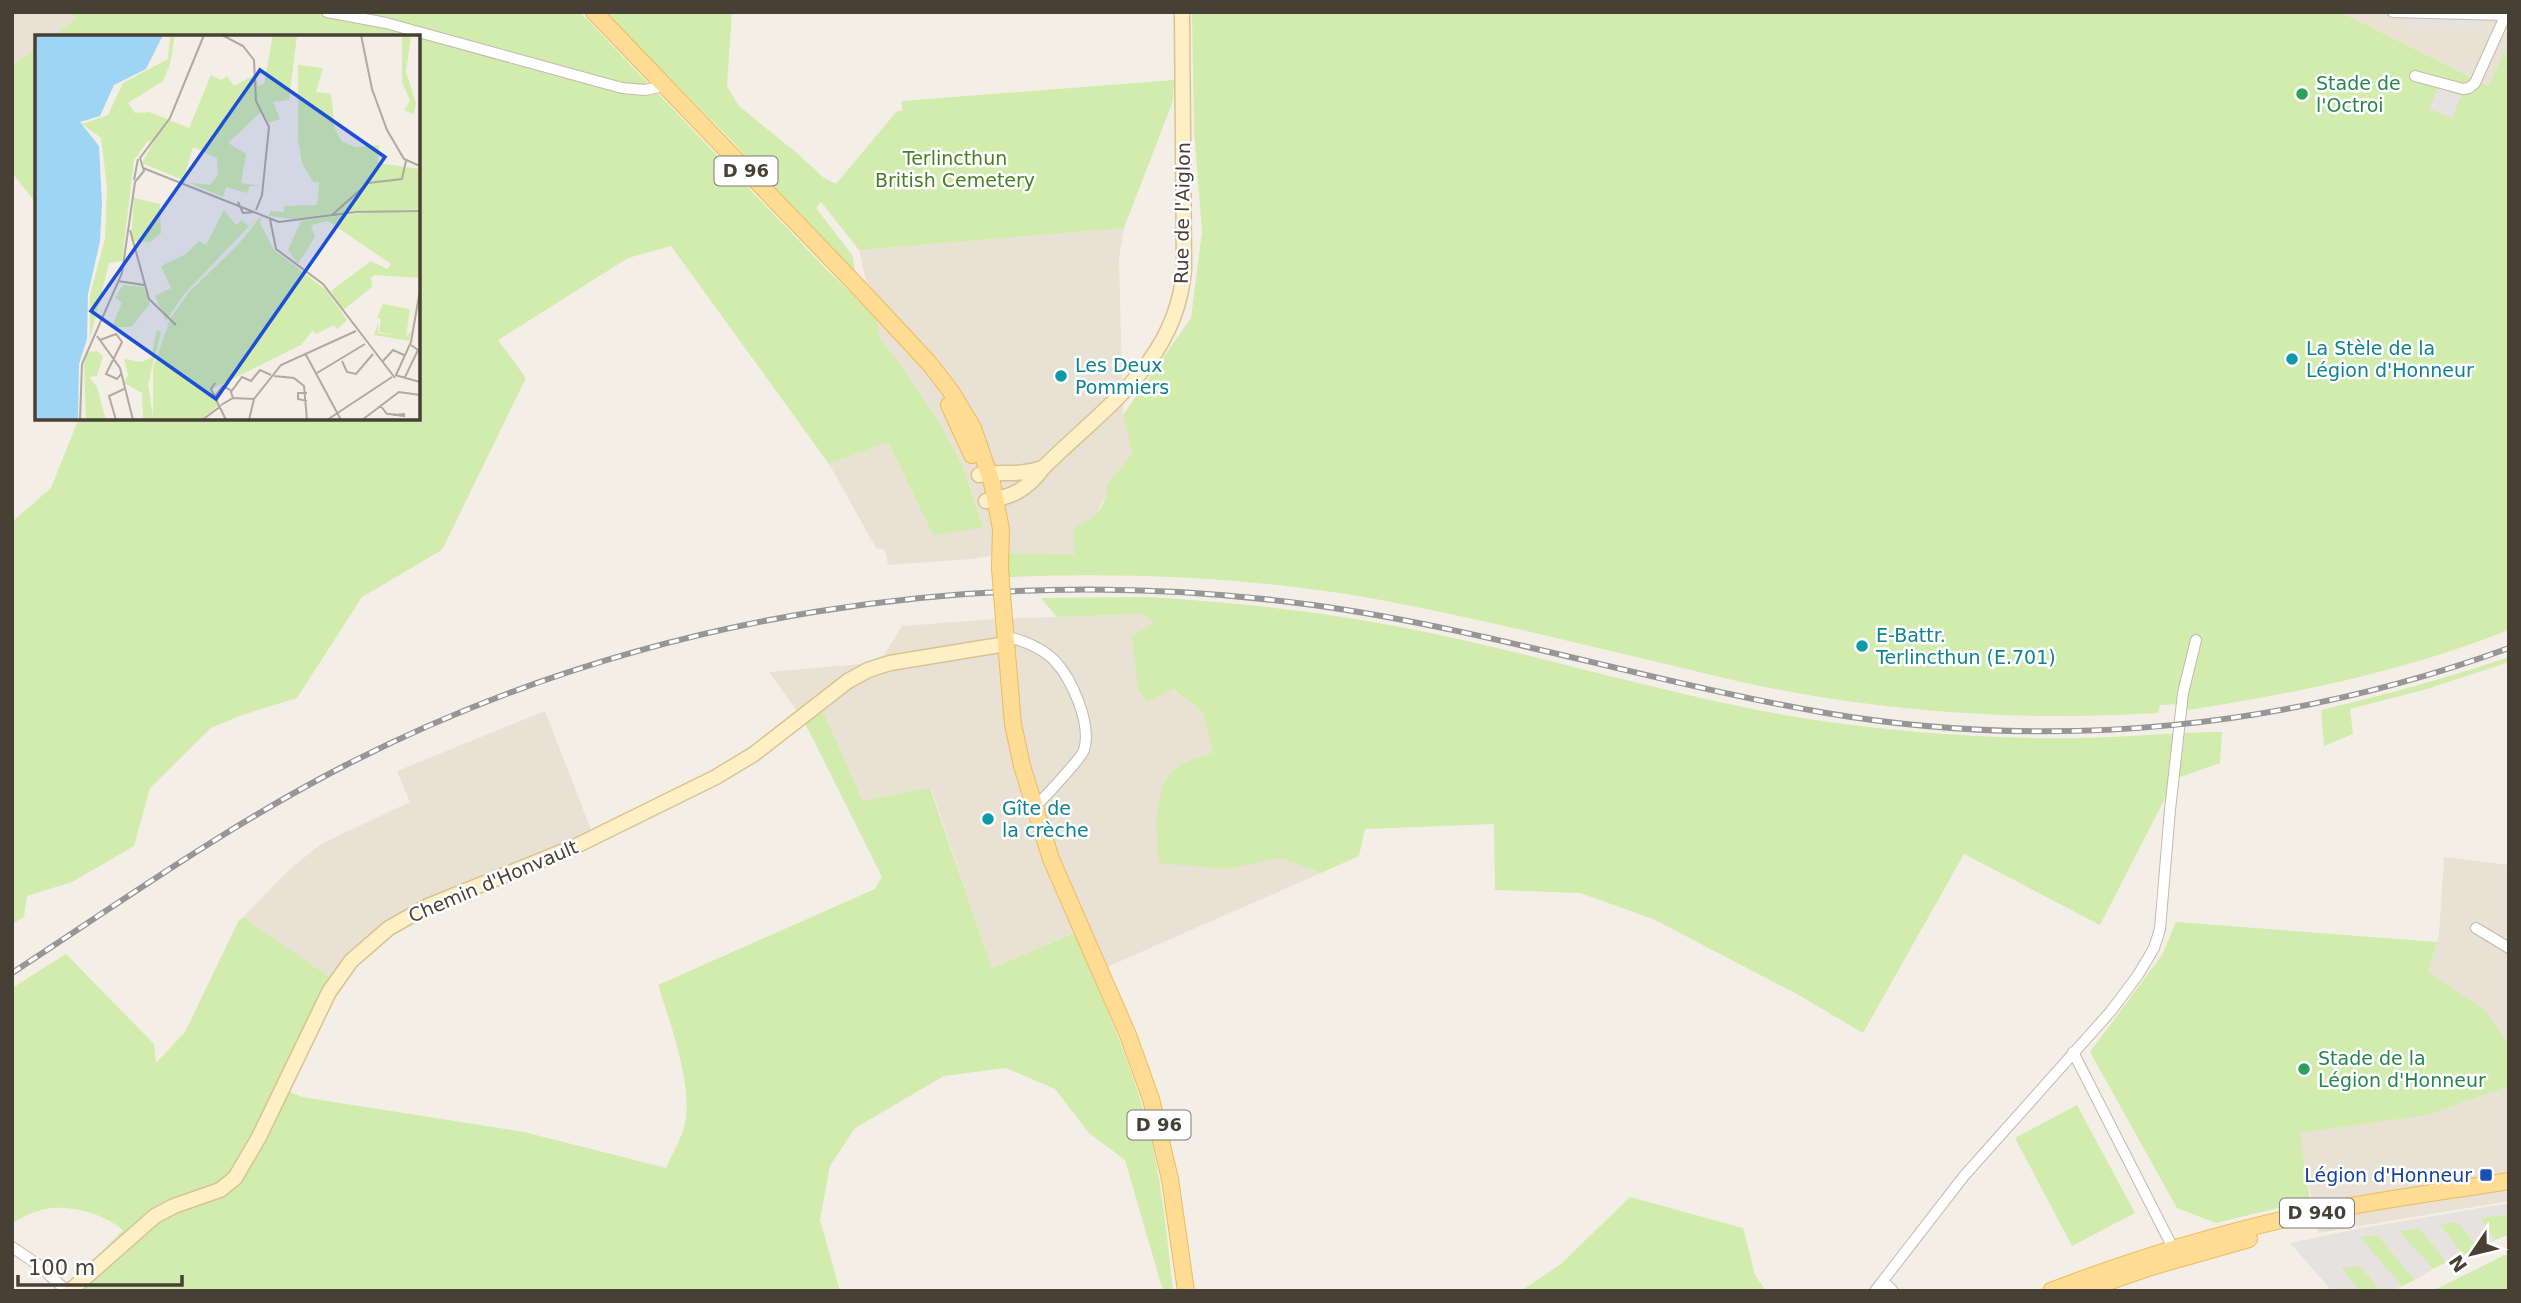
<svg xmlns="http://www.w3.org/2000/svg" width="2521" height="1303" viewBox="0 0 2521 1303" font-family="'DejaVu Sans',sans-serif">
<rect width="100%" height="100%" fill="#f4efe6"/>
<path fill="#e9e1d4" d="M 12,12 L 71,12 L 76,19 L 52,37 L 37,37 L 37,48 L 15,64 L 12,60 Z
M 2340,12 L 2509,12 L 2509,42 L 2490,86 Z
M 1124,228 L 1119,258 L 1123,415 L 1132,454 L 1107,484 L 1107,494 L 1074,555 L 1009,553 L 972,559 L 888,565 L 885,550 L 876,548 L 829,464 L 888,442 L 933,535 L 983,527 L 963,466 L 937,419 L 900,364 L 880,339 L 877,318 L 880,299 L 866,280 L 859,250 Z
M 1142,614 L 1156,623 L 1172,689 L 1202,711 L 1213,752 L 1175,769 L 1227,869 L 1281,858 L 1321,873 L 1091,974 L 1073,933 L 992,968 L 931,788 L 863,801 L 821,706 L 804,721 L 769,672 L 861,664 L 884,655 L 902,626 L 994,619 Z
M 545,711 L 592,832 L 448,893 L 331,978 L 243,917 L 290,869 L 321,844 L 410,802 L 397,771 Z
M 2444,857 L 2509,865 L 2509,1046 L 2485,1010 L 2428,972 L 2439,935 Z
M 2509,1086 L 2509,1201 L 2318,1233 L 2299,1133 L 2428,1115 Z"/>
<path fill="#d1ecac" d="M 71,12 L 580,12 L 828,271 L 877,318 L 880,339 L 900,364 L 937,419 L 963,466 L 983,528 L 933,535 L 888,442 L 829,464 L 671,246 L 628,258 L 498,340 L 526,378 L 442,550 L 362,597 L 297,698 L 242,715 L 211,728 L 150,788 L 134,846 L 72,882 L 27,896 L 24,917 L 12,924 L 12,522 L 51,488 L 79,418 L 418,418 L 418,37 L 52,37 L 76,19 Z
M 605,12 L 732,12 L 727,86 L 739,106 L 798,154 L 823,177 L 836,184 L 897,111 L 902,111 L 902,101 L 1174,80 L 1173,101 L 1124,228 L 859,250 L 821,202 L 816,208 L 853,256 L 855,273 L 785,202 L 735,144 Z
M 1192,12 L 2340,12 L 2489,86 L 2509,42 L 2509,630 C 2405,671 2298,693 2188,710 L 2178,704 L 2160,705 L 2158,713 C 2044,720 1939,715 1826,698 C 1766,689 1707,674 1649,660 C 1562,639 1474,618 1386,601 C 1262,578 1135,572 1008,577 L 1009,553 L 1074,555 L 1074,528 C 1093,520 1108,507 1107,484 L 1132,454 L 1123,415 L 1191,318 L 1202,232 L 1194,130 Z
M 37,48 L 37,204 L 12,173 L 12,60 L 15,63 Z
M 1148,597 C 1246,603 1345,614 1440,635 C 1561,661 1680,698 1802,718 C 1893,732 1983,739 2074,738 C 2123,738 2173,732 2222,732 L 2220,763 L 2175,779 L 2100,925 L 1964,854 L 1863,1033 L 1795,993 L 1653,919 L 1580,893 L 1495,890 L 1494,824 L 1365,829 L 1359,856 L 1321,873 L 1281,858 L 1227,869 L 1159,863 C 1156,837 1152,791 1173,771 C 1182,762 1201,757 1213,752 L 1202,711 L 1173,689 L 1147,702 L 1138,689 L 1132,636 L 1155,623 L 1142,614 L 1057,617 L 1041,598 Z
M 2509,657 L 2509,662 L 2427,689 L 2350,709 L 2353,734 L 2324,746 L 2321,710 C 2385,695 2447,678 2509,657 Z
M 821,706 L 863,801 L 930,788 L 992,968 L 1074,933 C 1101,996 1131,1061 1148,1127 C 1162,1181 1167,1236 1173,1291 L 1163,1291 L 1125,1160 L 1089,1133 L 1055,1089 L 1006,1068 L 944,1076 L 855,1128 L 830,1166 L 820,1220 L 840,1291 L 63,1291 L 123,1230 C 102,1213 65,1202 38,1211 C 29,1213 21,1219 12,1223 L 12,988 L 66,954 L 154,1044 L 156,1063 L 185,1032 L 238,922 L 243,917 L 331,978 L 278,1087 L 302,1097 L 524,1132 L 666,1168 C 672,1154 682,1138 685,1123 C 693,1085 670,1022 658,985 L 875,889 L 882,877 L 804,721 Z
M 2176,922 L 2437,942 L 2428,972 L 2485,1010 L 2509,1046 L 2509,1086 L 2428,1115 L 2300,1133 L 2310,1200 L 2216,1223 L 2177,1208 L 2090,1052 L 2162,955 Z
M 2077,1105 L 2135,1213 L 2072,1246 L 2015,1138 Z
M 1630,1197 L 1743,1228 L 1755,1275 L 1766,1291 L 1521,1291 L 1561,1264 Z
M 2509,1214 L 2509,1235 L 2495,1240 L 2480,1218 Z
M 2458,1222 L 2479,1248 L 2463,1255 L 2439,1224 Z
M 2419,1228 L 2447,1262 L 2433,1269 L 2398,1231 Z
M 2377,1234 L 2415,1280 L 2402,1286 L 2359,1237 Z
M 2509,1253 L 2509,1291 L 2432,1291 Z
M 2360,1266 L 2381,1291 L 2360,1291 L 2340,1267 Z"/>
<path fill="#e5e2df" d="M 2404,17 L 2483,20 L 2482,29 L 2404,27 Z
M 2438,87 L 2461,96 L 2452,118 L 2429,109 Z
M 2509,1203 L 2509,1214 L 2480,1218 L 2495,1240 L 2479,1248 L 2458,1222 L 2440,1224 L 2463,1255 L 2447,1262 L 2419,1228 L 2399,1231 L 2433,1269 L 2415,1280 L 2377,1235 L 2360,1237 L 2402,1286 L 2394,1291 L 2381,1291 L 2360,1266 L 2340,1268 L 2360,1291 L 2332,1291 L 2290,1243 L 2357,1229 Z"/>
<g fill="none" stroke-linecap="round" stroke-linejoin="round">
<g stroke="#c3baab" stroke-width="12">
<path id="street" d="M 327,12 L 386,23 L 622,88 L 645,90 L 664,86
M 2393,12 L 2505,15
M 2415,76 L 2463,89 L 2469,88 L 2475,83 L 2507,12
M 1005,637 C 1021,639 1042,648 1054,660 C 1072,679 1092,724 1084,750 C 1083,756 1040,803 1034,807
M 2476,928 L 2509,948
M 2073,1052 L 2175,1252
M 12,1247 L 37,1264 L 67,1291
M 1883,1281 L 1893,1291
M 1875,1291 L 1964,1176 L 2111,1011 L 2138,975 L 2154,948 L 2160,929 L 2170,810 L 2183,693 L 2196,640"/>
</g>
<g stroke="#d8c393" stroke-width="17">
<path id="secondary" d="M 979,475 C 1001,471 1021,476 1042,468
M 986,501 C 1012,497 1027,490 1043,468 C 1104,407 1177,362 1184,269 L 1182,12
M 70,1291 L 155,1216 L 174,1206 L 220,1190 L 235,1178 L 259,1137 L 329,992 L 351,961 L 389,928 L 428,906 L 574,847 L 716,777 L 754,754 L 848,681 L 868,670 L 890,663 L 1006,644"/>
</g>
<g stroke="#ecbb5c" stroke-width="18">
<path id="primary" d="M 594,12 L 862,291 L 928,362 L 950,390 L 973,428 L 992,483 L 1001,529 L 1000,568
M 949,405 L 972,455
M 1003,607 L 1013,724 L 1022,766 L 1051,859 L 1128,1035 L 1151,1099 L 1170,1179 L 1186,1291
M 2051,1291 C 2133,1259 2217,1234 2303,1215 C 2371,1201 2440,1192 2509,1181
M 2082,1291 L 2151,1267 L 2249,1239"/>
</g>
<use href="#street" stroke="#fff" stroke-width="10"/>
<use href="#secondary" stroke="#ffefc5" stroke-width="14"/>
<use href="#primary" stroke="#ffdc94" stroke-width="16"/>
<g stroke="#969696" stroke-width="6">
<path id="rail" d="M 12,973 C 122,901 229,825 346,765 C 641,614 985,560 1313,605 C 1486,629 1653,683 1826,713 C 2056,752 2290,728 2509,648"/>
</g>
<use href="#rail" stroke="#fff" stroke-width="3.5" stroke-dasharray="10" stroke-linecap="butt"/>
<g stroke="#ecbb5c" stroke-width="18" stroke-linecap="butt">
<path id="primary-bridge" d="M 1000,568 L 1003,607"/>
</g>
<use href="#primary-bridge" stroke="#ffdc94" stroke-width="16"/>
</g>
<g fill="#2e9e5b" stroke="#fff" stroke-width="2.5">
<circle cx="2302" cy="94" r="7"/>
<circle cx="2304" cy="1069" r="7"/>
</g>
<g fill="#0f9aa8" stroke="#fff" stroke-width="2.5">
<circle cx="2292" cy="359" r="7"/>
<circle cx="1061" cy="376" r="7"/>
<circle cx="1862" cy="646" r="7"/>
<circle cx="988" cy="819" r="7"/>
</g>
<rect fill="#1a4fb4" stroke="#fff" stroke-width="2.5" x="2479" y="1168" width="14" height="14" rx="3.5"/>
<g text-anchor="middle" stroke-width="5" stroke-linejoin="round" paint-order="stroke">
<g fill="#fff" stroke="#7f7972" stroke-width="2">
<rect x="714.5" y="156.5" width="63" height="29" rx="5"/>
<rect x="1127.5" y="1110.5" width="63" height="29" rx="5"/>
<rect x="2280" y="1198.5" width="74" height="29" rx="5"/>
</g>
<g font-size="18" font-weight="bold" fill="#484035">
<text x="746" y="177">D 96</text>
<text x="1159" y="1131">D 96</text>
<text x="2317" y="1219">D 940</text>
</g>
<g font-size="19" fill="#27864d" stroke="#fff" text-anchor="start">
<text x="2316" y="90">Stade de<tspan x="2316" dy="22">l'Octroi</tspan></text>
<text x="2318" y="1065">Stade de la<tspan x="2318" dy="22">Légion d'Honneur</tspan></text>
</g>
<g font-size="19" fill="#497e24" stroke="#fff">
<text x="955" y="165">Terlincthun<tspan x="955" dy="22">British Cemetery</tspan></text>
</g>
<g font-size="19" fill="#484035" stroke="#fff">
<text transform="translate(1182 213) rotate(-89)" y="7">Rue de l'Aiglon</text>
<text transform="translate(493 881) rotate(-23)" y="7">Chemin d'Honvault</text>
</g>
<g font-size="19" fill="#0d838f" stroke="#fff" text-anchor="start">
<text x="2306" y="355">La Stèle de la<tspan x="2306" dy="22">Légion d'Honneur</tspan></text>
<text x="1075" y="372">Les Deux<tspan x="1075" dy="22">Pommiers</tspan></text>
<text x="1876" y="642">E-Battr.<tspan x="1876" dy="22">Terlincthun (E.701)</tspan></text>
<text x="1002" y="815">Gîte de<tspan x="1002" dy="22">la crèche</tspan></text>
</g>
<g font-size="19" fill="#164399" stroke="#fff" text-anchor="end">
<text x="2472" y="1182">Légion d'Honneur</text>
</g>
</g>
<g transform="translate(35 35)">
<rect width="385" height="385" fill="#f4efe6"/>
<path d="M 135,0 L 140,0 L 135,29 L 128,46 L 93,68 L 100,78 L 114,77 L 154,93 L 176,40 L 186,45 L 192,41 L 199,51 L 221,39 L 223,51 L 229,49 L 238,0 L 262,0 L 254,65 L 238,67 L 245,84 L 234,88 L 227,76 L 193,108 L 211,119 L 206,148 L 227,151 L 215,151 L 212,158 L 191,152 L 188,162 L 107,128 L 120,104 L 112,107 L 99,125 L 87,226 L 74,228 L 55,304 L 55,260 L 70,204 L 72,152 L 66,103 L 47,89 L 73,80 L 88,48 L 133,24 ZM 158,112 L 182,123 L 183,140 L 175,150 L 148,147 ZM 367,0 L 376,0 L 371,37 L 381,68 L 379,79 L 369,75 L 375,66 L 367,47 ZM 263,30 L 288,33 L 281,57 L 296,59 L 300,94 L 307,107 L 321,112 L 344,110 L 343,128 L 385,134 L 385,174 L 258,184 L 233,181 L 236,176 L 248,177 L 250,171 L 281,170 L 283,165 L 284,147 L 278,147 L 267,128 L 263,104 ZM 99,163 L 125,169 L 126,198 L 115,207 L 96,206 ZM 189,175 L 201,190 L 207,185 L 213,191 L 223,182 L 150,258 L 131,286 L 120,261 L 136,253 L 126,231 L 151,219 L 164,206 L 171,210 ZM 385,176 L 385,243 L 340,240 L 336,242 L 337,252 L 308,275 L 296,256 L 336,226 L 352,234 L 356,229 L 293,186 L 276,190 L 280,202 L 263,229 L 253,215 L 266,186 L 321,178 ZM 227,180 L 225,188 L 239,215 L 291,255 L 312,285 L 302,294 L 299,290 L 281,299 L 278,295 L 266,310 L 175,355 L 184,370 L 165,385 L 108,385 L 107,358 L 89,348 L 93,340 L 89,324 L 107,327 L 116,323 L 122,295 L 126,297 L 113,349 L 118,383 L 118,333 L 135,284 L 154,257 L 201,212 ZM 88,250 L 109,252 L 115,269 L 96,292 L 77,292 L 87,267 L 80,263 ZM 348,269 L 375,274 L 371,302 L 376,296 L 374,306 L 339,300 L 343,288 L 343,298 L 359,300 L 344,297 L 346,284 L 342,283 ZM 62,316 L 68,321 L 62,341 L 54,342 L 62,352 L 71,385 L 51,385 L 49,328 L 53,317 Z" fill="#d1ecac" fill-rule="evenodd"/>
<path d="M 0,0 L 128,0 L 111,34 L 79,50 L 65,81 L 45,87 L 64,111 L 67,168 L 65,206 L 53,259 L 52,304 L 44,329 L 43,385 L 0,385 Z" fill="#9ed5f5"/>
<path fill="none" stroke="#afa99f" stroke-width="2" d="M 187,0 L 208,11 L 219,25 L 221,66 L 234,92 L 227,160 L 221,175M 326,0 L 337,54 L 352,95 L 369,124 L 385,131M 108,133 L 244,187 L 321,177 L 385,176M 99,145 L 103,124M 203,167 L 208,178 L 220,177M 297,180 L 333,148 L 367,144 L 371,126M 235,184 L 241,214 L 288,249 L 360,343M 95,195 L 114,264 L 141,290M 83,246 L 109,250M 62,301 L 85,333 L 98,385M 65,305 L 81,299 L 87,307 L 71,339 L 82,344 L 86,339M 270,318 L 306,385M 307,326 L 312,337 L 321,339 L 338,319M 348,326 L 358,315 L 369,320M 282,338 L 330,309M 360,340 L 385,347M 361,340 L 376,307 L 385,255M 239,341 L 259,343 L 269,351 L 272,385M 370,342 L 383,315 L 376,310M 180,348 L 176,354 L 191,385M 272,358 L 263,358 L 263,364 L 272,366M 180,361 L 188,351 L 197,356M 198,363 L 196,357 L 207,342 L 216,346 L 225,335 L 236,340M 186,370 L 198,363 L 219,364M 345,370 L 352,379 L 355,379 L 369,381 L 369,379 L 358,380M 45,385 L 47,329 L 87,238 L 100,147 L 109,136 L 105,123 L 135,83 L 169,0M 81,385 L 74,361 L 89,354M 167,385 L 186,371M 214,385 L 219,364 L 246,330 L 321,296M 292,385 L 357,342M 327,385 L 364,357 L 385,360"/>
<path fill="#1d4ed8" fill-opacity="0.15" stroke="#1d4ed8" stroke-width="3.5" d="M 225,35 L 350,122 L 181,364 L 56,276 Z"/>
<rect width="385" height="385" fill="none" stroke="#484035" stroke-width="3.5"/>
</g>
<rect width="2521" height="1303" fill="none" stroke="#484035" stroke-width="28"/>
<g transform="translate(2472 1254) rotate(235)" stroke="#ffffff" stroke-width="5" paint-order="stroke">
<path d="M0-5L12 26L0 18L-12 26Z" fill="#484035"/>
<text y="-10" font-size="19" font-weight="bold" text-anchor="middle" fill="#484035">N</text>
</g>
<path d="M18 1275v10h164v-10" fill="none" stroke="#484035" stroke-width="3.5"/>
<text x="28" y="1275" font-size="21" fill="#484035" stroke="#ffffff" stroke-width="5" paint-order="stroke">100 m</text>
</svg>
